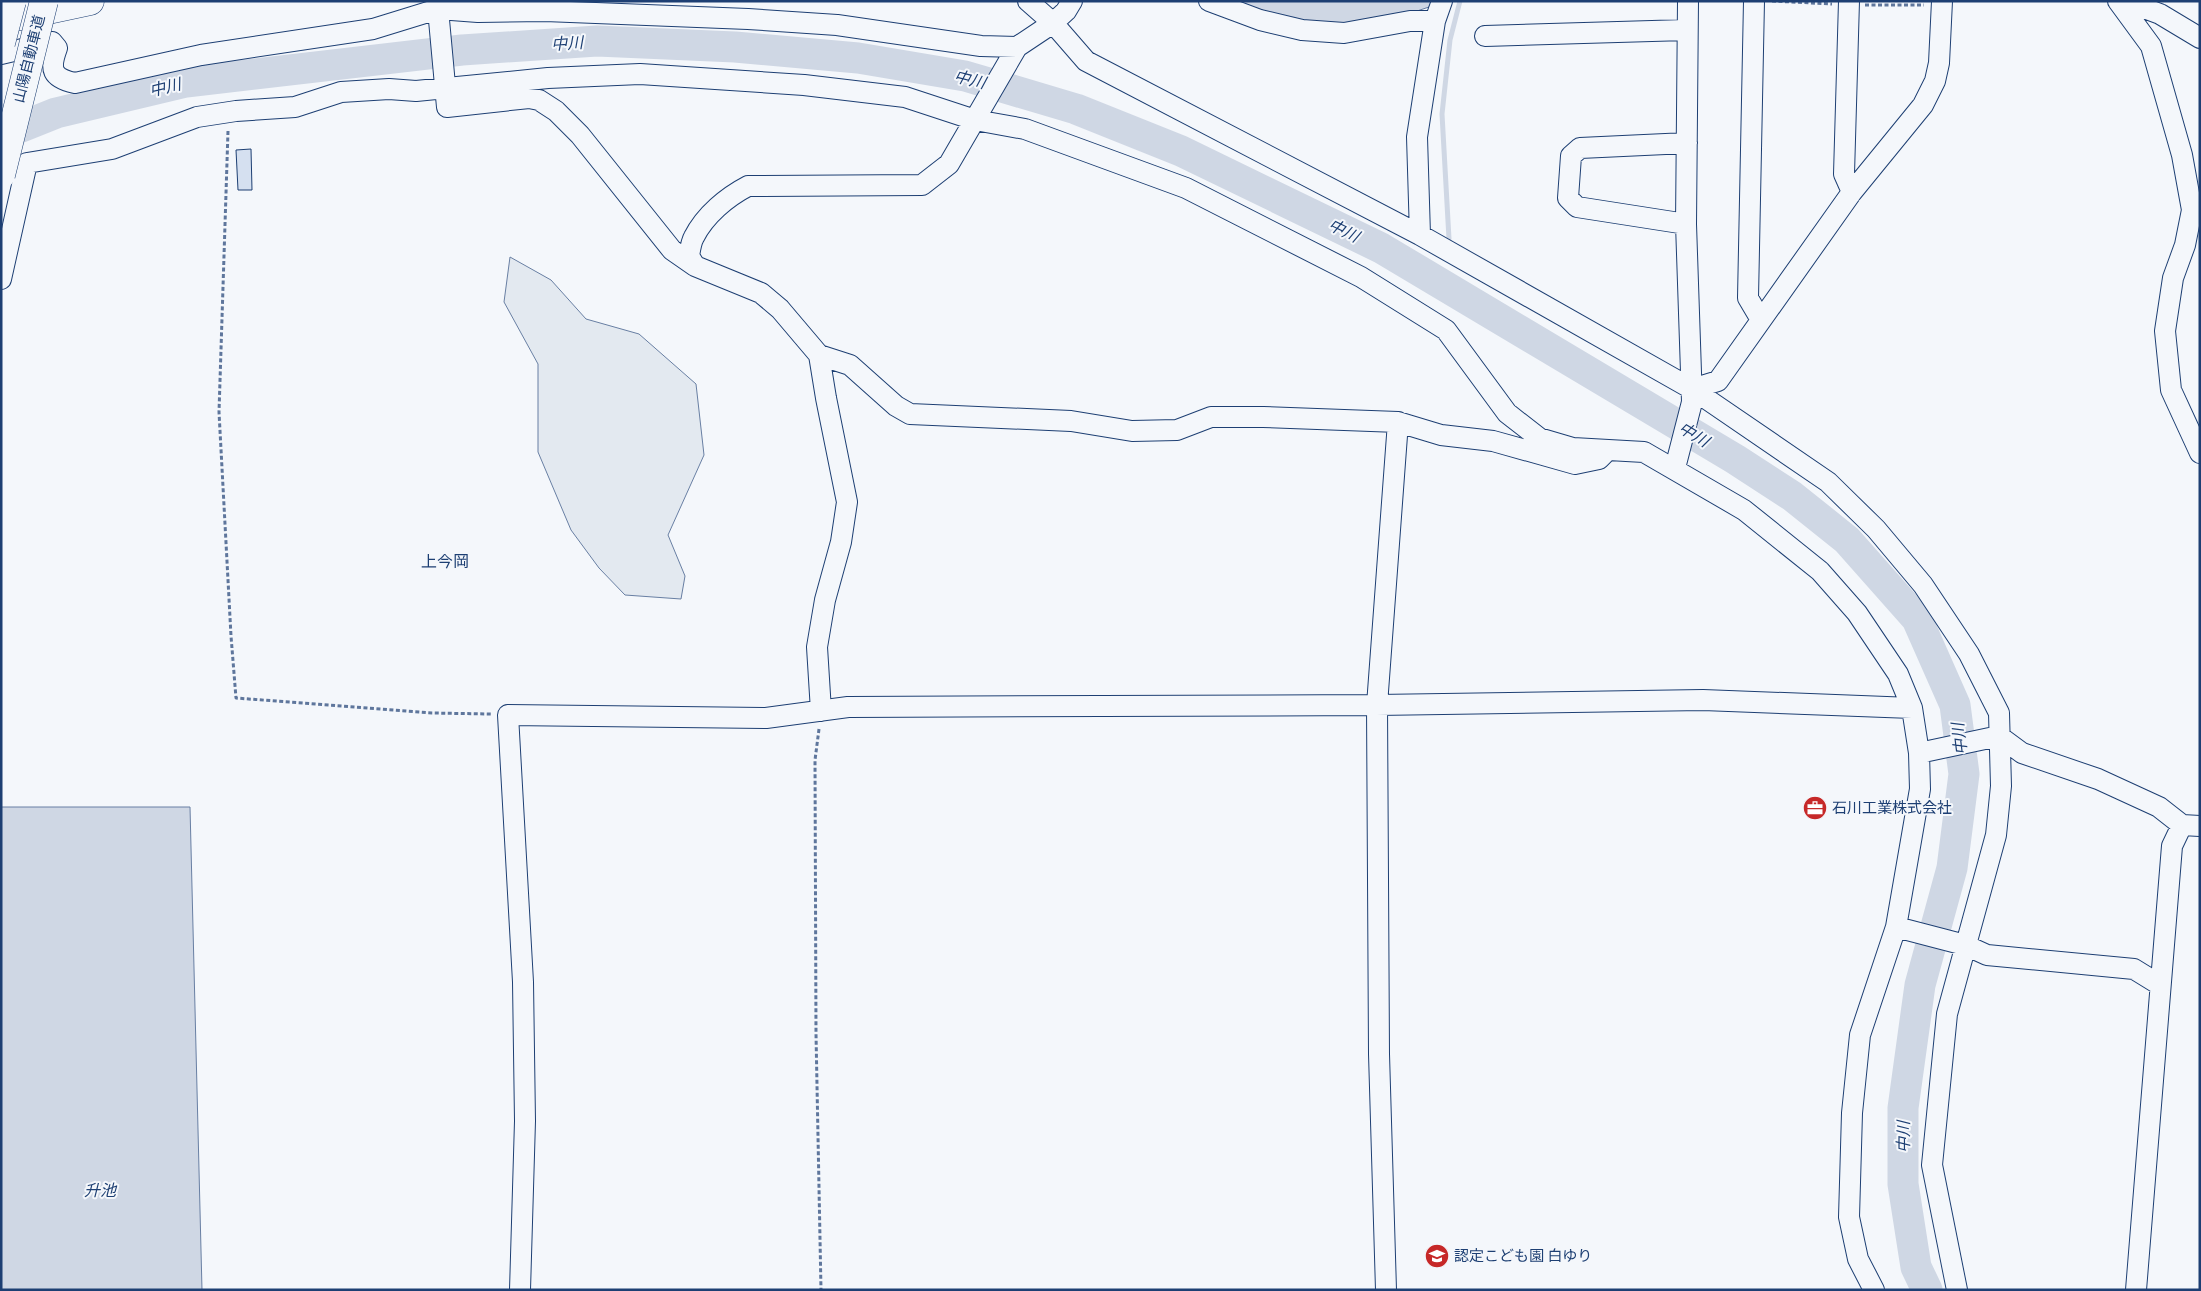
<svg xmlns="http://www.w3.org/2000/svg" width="2201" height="1291" viewBox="0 0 2201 1291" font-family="Signika,'Noto Sans JP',sans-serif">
<rect width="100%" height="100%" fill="#f4f7fb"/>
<path fill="#e3e9f0" stroke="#687fa3" d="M 510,257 L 551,280 L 586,319 L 639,334 L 696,384 L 704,455 L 668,535 L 685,576 L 681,599 L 625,595 L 599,568 L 571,530 L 538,452 L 538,364 L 504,302 Z"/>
<path fill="#cfd7e4" stroke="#687fa3" d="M 1225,1 L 1435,1 L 1432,6 L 1399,17 L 1371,21 L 1316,25 Z
M 1,807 L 190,807 L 202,1290 L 1,1290 Z"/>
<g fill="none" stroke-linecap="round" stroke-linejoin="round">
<path stroke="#cfd7e4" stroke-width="5" d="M 1449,239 L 1442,114 L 1450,40 L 1460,1
M 1452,276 L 1454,291"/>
<path stroke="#cfd7e4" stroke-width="31" d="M 1,135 L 56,113 L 186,82 L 462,50 L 597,41 L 735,47 L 858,58 L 965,76 L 1076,109 L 1181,151 L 1381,248 L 1735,459 L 1792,496 L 1847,540 L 1917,619 L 1955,705 L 1964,774 L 1952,868 L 1920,985 L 1903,1108 L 1903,1184 L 1916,1267 L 1927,1290"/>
</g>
<path fill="#d5e0f0" stroke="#1d3f73" d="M 251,149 L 252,190 L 238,190 L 236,150 Z"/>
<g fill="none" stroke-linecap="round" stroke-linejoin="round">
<g stroke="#1d3f73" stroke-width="22">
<path id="minor" d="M 443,1 L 438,9 L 447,107 L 529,98 L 539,100 L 556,111 L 580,135 L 672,250 L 695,266
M 1028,1 L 1053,23 L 1086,61 L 1420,235 L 1692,389 L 1828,482 L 1876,529 L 1923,585 L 1969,654 L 1999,713 L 2001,786 L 1996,835 L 1947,1014 L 1932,1165 L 1957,1290
M 1209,1 L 1260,20 L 1302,30 L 1344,33 L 1410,21 L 1435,21
M 1754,1 L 1748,298 L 1761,320
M 1849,1 L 1844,174 L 1852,192
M 2118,1 L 2151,46 L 2182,155 L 2192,210 L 2185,245 L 2173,278 L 2165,331 L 2171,390 L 2200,453
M 2125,1 L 2160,14 L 2200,38
M 1485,36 L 1686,30
M 1,54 L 52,42 L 57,48 C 49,70 52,78 75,83 L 201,55 L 373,29 L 438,9 L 478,12 L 545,11 L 748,19 L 837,25 L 981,46 L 1017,47
M 1,176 L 27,163 L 112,149 L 197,117 L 236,111 L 295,107 L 341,92 L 389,89 L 416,91 L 548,78 L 640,74 L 804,85 L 905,97 L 975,120 L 1025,129 L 1186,188 L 1361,277 L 1446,330 L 1507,413 L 1539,438 L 1573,448 L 1644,452 L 1744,510 L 1820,571 L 1857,613 L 1898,674 L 1912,708 L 1919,753 L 1920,789 L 1896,927 L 1860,1035 L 1852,1113 L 1849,1217 L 1858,1259 L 1874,1290
M 1686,224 L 1577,207 L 1568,198 L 1571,156 L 1580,148 L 1687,143
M 1420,235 L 1417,137 L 1435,21 L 1442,1
M 1,279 L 27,163
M 819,355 L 850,365 L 896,406 L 910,414 L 1071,421 L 1132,431 L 1177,430 L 1211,417 L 1263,417 L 1398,422 L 1441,435 L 1493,441 L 1575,464 L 1599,459 L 1606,452
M 1692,389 L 1718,381 L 1852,192 L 1923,105 L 1935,81 L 1939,63 L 1942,1
M 1675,468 L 1692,402 L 1686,224 L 1688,1
M 821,711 L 817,647 L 825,600 L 841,542 L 847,502 L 826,398 L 819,355 L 780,309 L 761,293 L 695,266 L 689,256 C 690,250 691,242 694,237 C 705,215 727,197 748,186 L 922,185 L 949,164 L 1017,47 L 1053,23 L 1066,11 L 1072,1
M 1919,753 L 1999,736 L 2022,753 L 2098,779 L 2159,807 L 2182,825 L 2200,826
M 1896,927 L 1965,945 L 1987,955 L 2134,969 L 2160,985
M 520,1290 L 525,1121 L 523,982 L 508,715 L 766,718 L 848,707 L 1377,705 L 1703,700 L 1912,708
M 1386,1290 L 1379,1054 L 1377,705 L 1398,422
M 2136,1290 L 2172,846 L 2182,825"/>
</g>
<g stroke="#1d3f73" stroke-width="29">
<path id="highway" d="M 1,20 L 90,1"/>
</g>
<path stroke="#5e769c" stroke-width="3" stroke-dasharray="4 2.5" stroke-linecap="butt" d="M 1772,1 L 1832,4
M 1865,5 L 1924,5
M 228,131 L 219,412 L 231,636 L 236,698 L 432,713 L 491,714
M 819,729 L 815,760 L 816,1034 L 821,1290"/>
<use href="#minor" stroke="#f4f7fb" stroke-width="20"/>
<use href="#highway" stroke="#f4f7fb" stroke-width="28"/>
<g stroke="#1d3f73" stroke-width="29" stroke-linecap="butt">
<path id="highway-bridge" d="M 1,43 L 12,1
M 1,175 L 44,1"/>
</g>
<use href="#highway-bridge" stroke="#f4f7fb" stroke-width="28"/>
</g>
<defs>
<g id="office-disc" transform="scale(1.25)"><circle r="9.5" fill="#c62828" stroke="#f4f7fb"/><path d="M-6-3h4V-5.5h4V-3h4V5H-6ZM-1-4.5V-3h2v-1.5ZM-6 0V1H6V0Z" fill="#fff"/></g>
<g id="school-disc" transform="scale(1.25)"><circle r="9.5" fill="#c62828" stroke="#f4f7fb"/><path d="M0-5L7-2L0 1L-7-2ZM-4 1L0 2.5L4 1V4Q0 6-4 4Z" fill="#fff"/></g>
</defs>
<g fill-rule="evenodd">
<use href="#office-disc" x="1815" y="808"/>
<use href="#school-disc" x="1437" y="1256"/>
</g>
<g text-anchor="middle" stroke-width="4" stroke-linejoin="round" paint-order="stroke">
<g font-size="15" fill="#1d3f73" stroke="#f4f7fb">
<text transform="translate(29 59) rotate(-76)" y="5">山陽自動車道</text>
</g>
<g font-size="15" fill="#1d3f73" stroke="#f4f7fb" text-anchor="start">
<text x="1832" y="813">石川工業株式会社</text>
<text x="1454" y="1261">認定こども園 白ゆり</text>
</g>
<g font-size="16" font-style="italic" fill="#1d3f73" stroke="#f4f7fb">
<text transform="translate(567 43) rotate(-4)" y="6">中川</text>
<text transform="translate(970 79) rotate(14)" y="6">中川</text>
<text transform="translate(165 87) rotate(-13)" y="6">中川</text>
<text transform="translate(1344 230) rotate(26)" y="6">中川</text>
<text transform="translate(1694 434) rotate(31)" y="6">中川</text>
<text transform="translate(1959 739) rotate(-97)" y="6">中川</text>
<text transform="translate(1903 1137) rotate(-90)" y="6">中川</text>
<text x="100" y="1196">升池</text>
</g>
<g font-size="16" fill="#1d3f73" stroke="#f4f7fb">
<text x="445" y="567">上今岡</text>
</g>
</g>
<rect width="2201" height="1291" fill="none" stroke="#1d3f73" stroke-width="5"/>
</svg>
